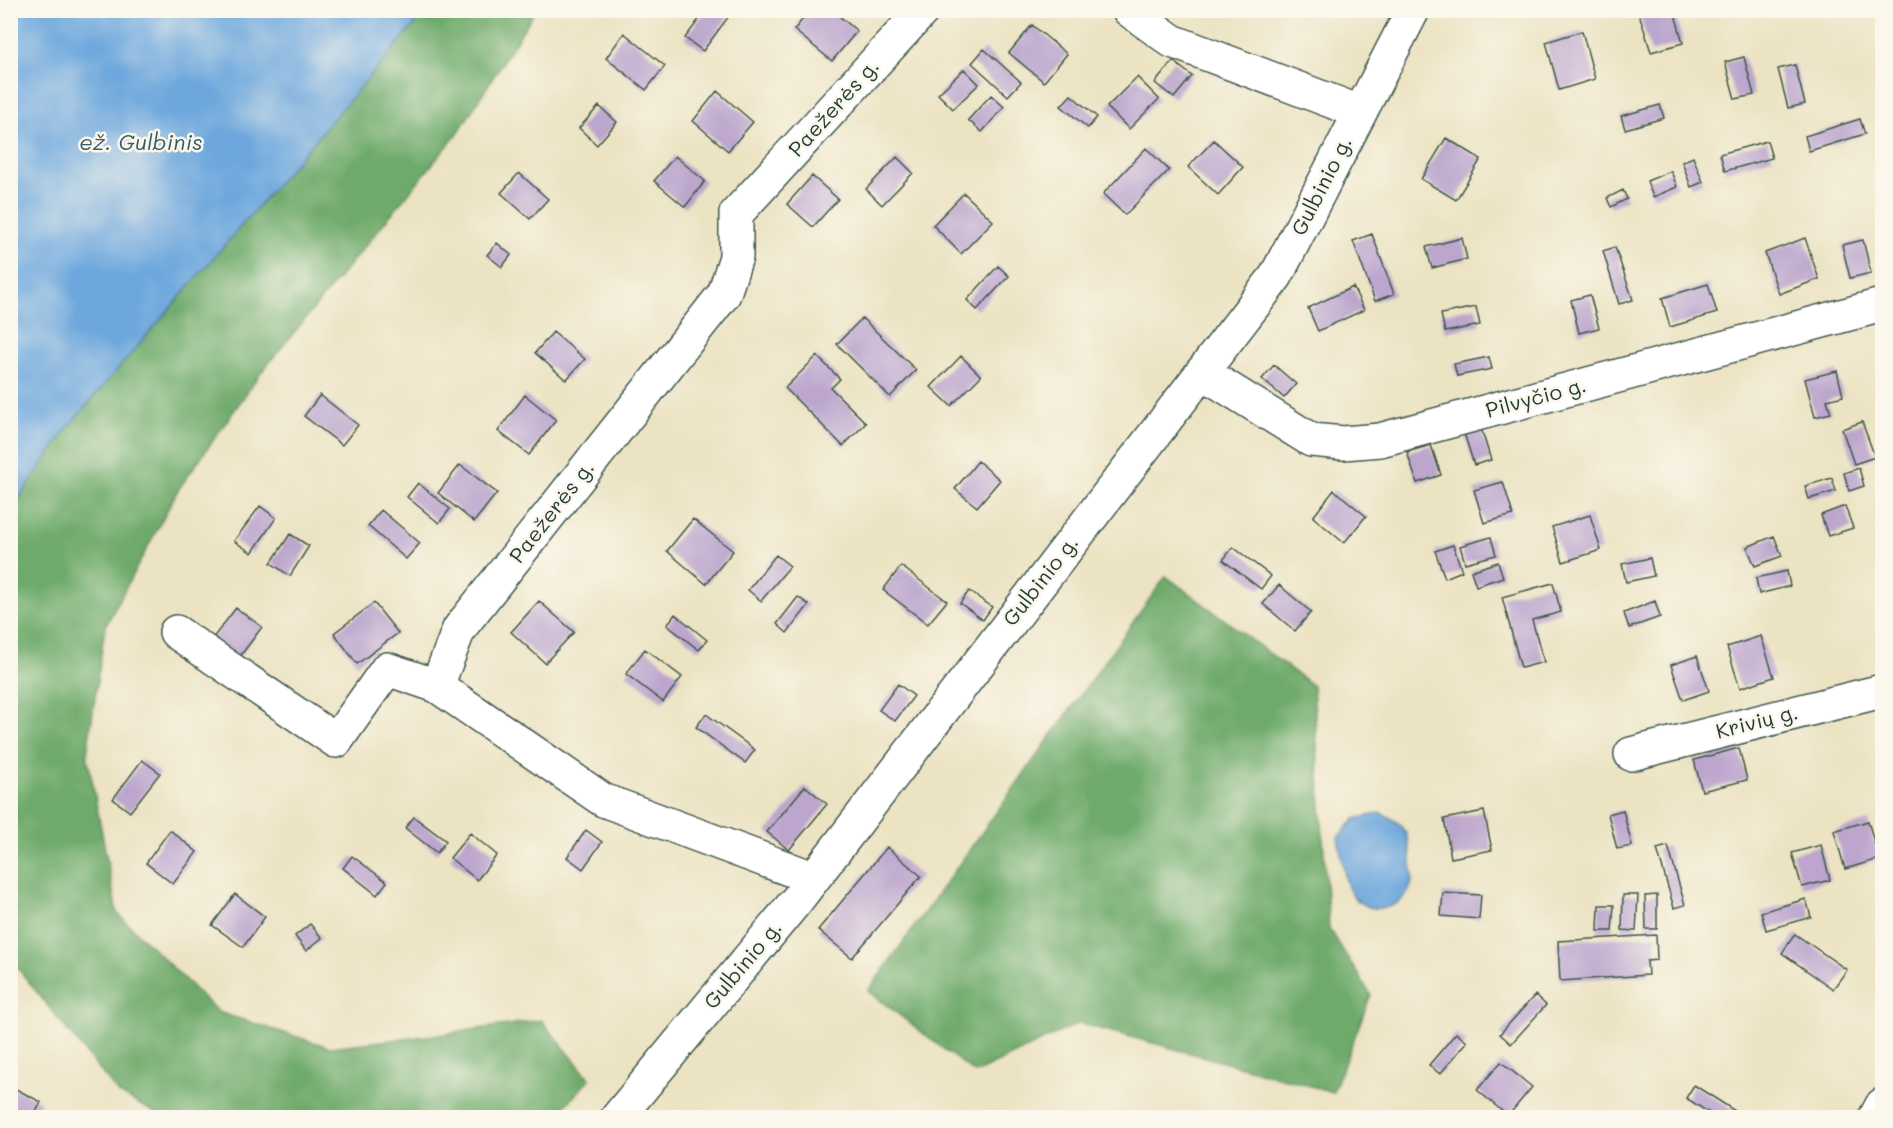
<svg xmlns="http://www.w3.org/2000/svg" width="1893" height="1128" viewBox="0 0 1893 1128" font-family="Mali,sans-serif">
<rect width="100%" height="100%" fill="#fbf7ec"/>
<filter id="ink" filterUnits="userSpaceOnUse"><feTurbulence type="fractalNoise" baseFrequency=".0167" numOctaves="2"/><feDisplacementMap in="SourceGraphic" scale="12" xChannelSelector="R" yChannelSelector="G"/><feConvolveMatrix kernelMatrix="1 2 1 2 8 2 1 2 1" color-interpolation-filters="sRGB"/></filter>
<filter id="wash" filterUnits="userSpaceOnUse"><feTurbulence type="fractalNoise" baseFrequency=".008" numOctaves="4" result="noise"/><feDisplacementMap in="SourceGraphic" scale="24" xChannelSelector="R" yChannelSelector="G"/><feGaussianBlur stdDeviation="1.35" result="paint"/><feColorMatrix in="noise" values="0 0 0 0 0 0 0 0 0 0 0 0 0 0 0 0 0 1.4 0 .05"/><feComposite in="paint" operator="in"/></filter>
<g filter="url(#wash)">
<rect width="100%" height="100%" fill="#ece3c3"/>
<path fill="#6eaa6b" stroke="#467450" stroke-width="1.5" d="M 426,11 L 535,11 L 458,133 L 260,374 L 178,490 L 105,627 L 87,754 L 117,913 L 218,1012 L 329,1047 L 444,1034 L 541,1020 L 590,1079 L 555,1117 L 163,1117 L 118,1093 L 11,960 L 11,510 L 67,428 Z
M 1166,576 L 1313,686 L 1329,928 L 1371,995 L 1333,1092 L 1079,1023 L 975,1073 L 868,991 Z"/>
<path fill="#6da7dd" stroke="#467288" stroke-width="1.5" d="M 11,10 L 426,11 L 67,428 L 11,510 Z
M 1381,813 C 1404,824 1407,828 1410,854 C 1410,862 1414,873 1412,881 C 1407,912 1361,920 1348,887 C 1343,871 1341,853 1338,837 L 1355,819 Z"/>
<g id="blocks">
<path fill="#bca6cd" d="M 706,10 L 721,10 L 729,16 L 703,51 L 685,38 Z
M 810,10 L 832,10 L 857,31 L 832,61 L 794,30 Z
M 1638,10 L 1674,10 L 1683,43 L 1651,52 Z
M 1032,25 L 1067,54 L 1044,82 L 1009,53 Z
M 1582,31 L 1595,79 L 1559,90 L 1546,42 Z
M 624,33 L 665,66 L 646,90 L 606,58 Z
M 984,49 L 1021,82 L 1008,96 L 972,63 Z
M 1744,57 L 1754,95 L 1735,99 L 1725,62 Z
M 1173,61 L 1192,76 L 1174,98 L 1155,83 Z
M 1795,65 L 1805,104 L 1788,108 L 1778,69 Z
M 964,69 L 979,84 L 953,109 L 938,94 Z
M 1137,77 L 1159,99 L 1129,129 L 1107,107 Z
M 717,91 L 753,122 L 728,151 L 693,121 Z
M 991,95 L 1004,107 L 982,132 L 968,120 Z
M 1071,95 L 1097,117 L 1088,128 L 1061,106 Z
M 1660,105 L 1664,118 L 1625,129 L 1621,116 Z
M 599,106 L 617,122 L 597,145 L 579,128 Z
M 1860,119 L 1865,134 L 1809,151 L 1805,136 Z
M 1446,138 L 1481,159 L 1456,200 L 1421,179 Z
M 1214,140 L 1243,167 L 1218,195 L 1188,167 Z
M 1767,141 L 1772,158 L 1725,171 L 1720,154 Z
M 1146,148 L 1169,170 L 1125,215 L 1103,194 Z
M 675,156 L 705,181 L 685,207 L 654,181 Z
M 897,157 L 913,173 L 882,205 L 866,189 Z
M 1693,157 L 1703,182 L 1691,187 L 1682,162 Z
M 1671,171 L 1677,187 L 1653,197 L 1647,181 Z
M 519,173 L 548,199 L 530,219 L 501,193 Z
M 812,176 L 838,199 L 813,227 L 787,204 Z
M 1623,190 L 1627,199 L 1611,207 L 1607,198 Z
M 964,193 L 993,221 L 961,254 L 933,225 Z
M 1372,234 L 1394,294 L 1375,301 L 1353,241 Z
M 1462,238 L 1467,259 L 1432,268 L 1426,247 Z
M 1805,238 L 1819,279 L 1779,294 L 1765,253 Z
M 1863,240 L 1871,273 L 1850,278 L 1842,245 Z
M 497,243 L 511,255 L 502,267 L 487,255 Z
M 1615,247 L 1633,300 L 1619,304 L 1603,251 Z
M 998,266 L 1009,276 L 977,310 L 967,300 Z
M 1708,284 L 1717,313 L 1670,327 L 1662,298 Z
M 1353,287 L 1364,310 L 1318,331 L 1308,308 Z
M 1590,295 L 1599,328 L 1579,333 L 1571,300 Z
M 1476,307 L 1480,325 L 1445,332 L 1441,314 Z
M 862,318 L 916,370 L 890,397 L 837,344 Z
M 553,332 L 585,359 L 566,380 L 535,353 Z
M 817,356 L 840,379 L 831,388 L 866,423 L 843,446 L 785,388 Z
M 961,356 L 981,376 L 951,406 L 931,387 Z
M 1489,357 L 1492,369 L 1457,376 L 1454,364 Z
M 1274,365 L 1296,384 L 1284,398 L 1262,379 Z
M 1837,371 L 1843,396 L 1827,400 L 1831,413 L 1815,417 L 1805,379 Z
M 320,395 L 358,425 L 342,445 L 304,416 Z
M 525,395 L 556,420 L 529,455 L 498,431 Z
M 1862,422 L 1875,457 L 1854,464 L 1842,429 Z
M 1481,428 L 1491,460 L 1474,465 L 1464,433 Z
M 1431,445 L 1441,475 L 1417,483 L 1407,452 Z
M 978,461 L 1000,480 L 977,507 L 955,489 Z
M 460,465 L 497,493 L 474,522 L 438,493 Z
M 1859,468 L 1864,486 L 1849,491 L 1844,473 Z
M 1832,478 L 1836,491 L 1809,499 L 1805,486 Z
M 1503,482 L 1513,515 L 1484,523 L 1474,490 Z
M 418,483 L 450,509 L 439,523 L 407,497 Z
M 1334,490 L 1366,516 L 1344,543 L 1313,517 Z
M 260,506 L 276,518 L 252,553 L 234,541 Z
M 1845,506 L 1853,528 L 1828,536 L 1821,515 Z
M 381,510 L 420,543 L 406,559 L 368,526 Z
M 1590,515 L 1601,550 L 1563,562 L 1552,527 Z
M 693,519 L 733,551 L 706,584 L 667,551 Z
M 290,534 L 309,546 L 290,576 L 271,563 Z
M 1774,536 L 1782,556 L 1755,566 L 1747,547 Z
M 1491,537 L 1496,555 L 1465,563 L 1460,546 Z
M 1453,545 L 1462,571 L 1445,578 L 1435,551 Z
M 1233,547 L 1271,576 L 1261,589 L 1223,560 Z
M 776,555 L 790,566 L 761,601 L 748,590 Z
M 1650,558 L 1654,576 L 1626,582 L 1622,564 Z
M 1498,562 L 1503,577 L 1476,586 L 1471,571 Z
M 901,566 L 947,601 L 928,624 L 883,590 Z
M 1787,571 L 1790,586 L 1759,594 L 1756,578 Z
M 1553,583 L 1561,612 L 1532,620 L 1544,662 L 1521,668 L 1502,597 Z
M 1279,585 L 1311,612 L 1295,631 L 1263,604 Z
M 969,591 L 992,607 L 983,620 L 960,603 Z
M 798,597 L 809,605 L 787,633 L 777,624 Z
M 539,601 L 574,632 L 545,663 L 511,632 Z
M 1655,601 L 1660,617 L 1629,628 L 1624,613 Z
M 374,603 L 398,633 L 357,664 L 334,633 Z
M 236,608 L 262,627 L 238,659 L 212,639 Z
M 675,614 L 707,640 L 699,650 L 667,625 Z
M 1761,636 L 1774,677 L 1740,688 L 1727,647 Z
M 645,649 L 682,677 L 663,702 L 626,674 Z
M 1697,656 L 1709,691 L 1683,700 L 1671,665 Z
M 898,684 L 914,696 L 895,721 L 879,710 Z
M 706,714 L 755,750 L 745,763 L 696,727 Z
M 1739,748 L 1747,780 L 1702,791 L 1694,760 Z
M 142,760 L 160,773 L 130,812 L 113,799 Z
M 805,786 L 827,804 L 789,850 L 767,832 Z
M 1623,810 L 1632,846 L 1617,849 L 1608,814 Z
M 1484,811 L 1492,850 L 1451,858 L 1444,819 Z
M 414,817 L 446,841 L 437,853 L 405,828 Z
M 1868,821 L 1879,859 L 1845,869 L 1834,831 Z
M 170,830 L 197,852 L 173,884 L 146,863 Z
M 586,830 L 602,842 L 583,869 L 567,857 Z
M 470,833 L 497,855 L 477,880 L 450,858 Z
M 1821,845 L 1830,880 L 1802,887 L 1792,853 Z
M 1668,846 L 1685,905 L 1674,908 L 1657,849 Z
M 887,847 L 921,876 L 852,958 L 818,930 Z
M 352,856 L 387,882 L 377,895 L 343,868 Z
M 1443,893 L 1481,895 L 1479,919 L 1441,916 Z
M 235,894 L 265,917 L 243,947 L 212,925 Z
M 1623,895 L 1638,895 L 1636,931 L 1622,930 Z
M 1657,895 L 1657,929 L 1646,929 L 1645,896 Z
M 1806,899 L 1811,917 L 1766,930 L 1761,912 Z
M 1599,905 L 1614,905 L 1612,931 L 1598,931 Z
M 310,924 L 322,938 L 306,951 L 295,936 Z
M 1795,934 L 1847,970 L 1833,989 L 1782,953 Z
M 1656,935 L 1657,960 L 1647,961 L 1648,975 L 1560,981 L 1558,941 Z
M 1535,995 L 1546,1005 L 1511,1044 L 1500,1034 Z
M 1456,1033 L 1467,1042 L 1440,1074 L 1429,1065 Z
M 1501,1062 L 1532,1087 L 1508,1116 L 1477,1090 Z
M 1694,1085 L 1743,1116 L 1742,1118 L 1717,1118 L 1686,1098 Z
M 10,1086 L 41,1102 L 33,1118 L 10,1118 Z"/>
</g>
</g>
<g filter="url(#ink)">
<use href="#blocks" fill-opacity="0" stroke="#3e5649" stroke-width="1.5"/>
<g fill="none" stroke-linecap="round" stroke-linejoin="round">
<g stroke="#3e5649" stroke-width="36">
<path id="minor" d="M 1129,10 L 1172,41 L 1360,112
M 1202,372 L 1311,440 L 1343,443 L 1380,440 L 1882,305
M 176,632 L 336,741 L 387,669 L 437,686
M 1631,754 L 1882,691
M 813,878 L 603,800 L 437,686 L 459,629 L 724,294 L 736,257 L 736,214 L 923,10
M 617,1118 L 797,900 L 1276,276 L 1413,10
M 1875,1118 L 1882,1105"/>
</g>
<use href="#minor" stroke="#fff" stroke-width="33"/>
</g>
</g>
<g text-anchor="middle" stroke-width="5" stroke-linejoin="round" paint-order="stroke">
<g font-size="21" fill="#1f3d34" stroke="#fbf7ec">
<text transform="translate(834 108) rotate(-48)" y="7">Paežerės g.</text>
<text transform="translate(1322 186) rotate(-63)" y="7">Gulbinio g.</text>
<text transform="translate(1536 398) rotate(-15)" y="7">Pilvyčio g.</text>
<text transform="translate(552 512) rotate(-52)" y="7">Paežerės g.</text>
<text transform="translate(1041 581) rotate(-52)" y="7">Gulbinio g.</text>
<text transform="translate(1757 722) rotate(-14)" y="7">Krivių g.</text>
<text transform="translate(743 965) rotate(-50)" y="7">Gulbinio g.</text>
</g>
<g font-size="22" font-style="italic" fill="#365d67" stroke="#fbf7ec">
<text x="141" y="150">ež. Gulbinis</text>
</g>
</g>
<rect width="1893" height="1128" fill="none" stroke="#fbf7ec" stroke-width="36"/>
</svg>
